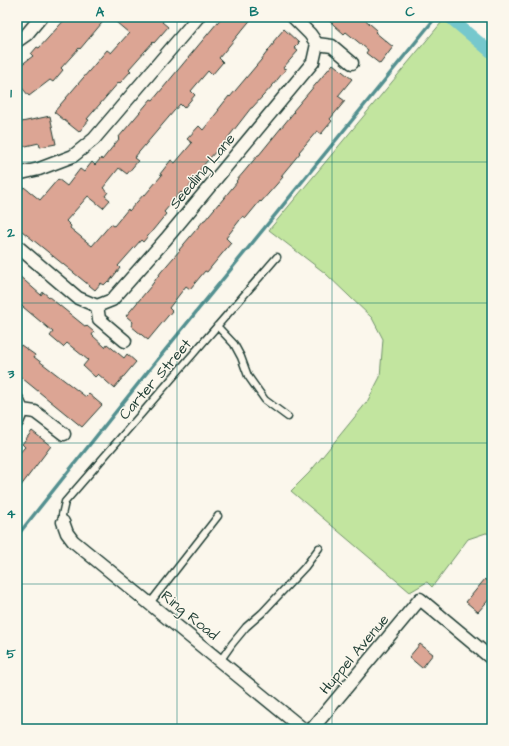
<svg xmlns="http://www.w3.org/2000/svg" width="509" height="746" viewBox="0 0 509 746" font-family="'Architects Daughter',sans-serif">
<rect width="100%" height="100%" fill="#fbf7ec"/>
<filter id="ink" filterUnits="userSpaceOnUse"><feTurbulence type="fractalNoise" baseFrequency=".025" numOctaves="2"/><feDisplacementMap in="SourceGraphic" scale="8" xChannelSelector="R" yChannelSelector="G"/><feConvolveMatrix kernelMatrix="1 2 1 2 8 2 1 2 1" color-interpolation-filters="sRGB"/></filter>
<g filter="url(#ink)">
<path fill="#c2e59f" stroke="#70916a" d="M 446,17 L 449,17 L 492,53 L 492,534 L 486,533 L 468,539 L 432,587 L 427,582 L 410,592 L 291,491 L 309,473 L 367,402 L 380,377 L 383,339 L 372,318 L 325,273 L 269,230 Z"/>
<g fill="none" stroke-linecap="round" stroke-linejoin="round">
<path stroke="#539090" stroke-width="3.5" d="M 17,536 L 149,370 L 436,17"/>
<path stroke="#76c8cd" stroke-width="12" d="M 449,17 L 492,53"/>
</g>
<path fill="#dca594" stroke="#1f3d34" d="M 67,17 L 107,17 L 80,49 L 79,48 L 61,68 L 63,70 L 53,82 L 50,80 L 29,96 L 17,82 L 17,68 L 33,56 L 31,54 L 37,47 L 39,48 Z
M 110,17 L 136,17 L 141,21 L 144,17 L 166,17 L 162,22 L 168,27 L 154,43 L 153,42 L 129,69 L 131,71 L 120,83 L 119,82 L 87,119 L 89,120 L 79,132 L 54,112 L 107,50 L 111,53 L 129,33 Z
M 222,17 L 253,17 L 219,58 L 223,62 L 212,75 L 208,71 L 191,91 L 195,95 L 184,108 L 180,104 L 134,158 L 138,161 L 127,174 L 119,168 L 103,188 L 108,192 L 105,196 L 110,200 L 103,208 L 88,196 L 66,221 L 71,226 L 70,228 L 92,246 L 111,224 L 114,226 L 128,209 L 129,211 L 144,194 L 145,195 L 162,175 L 160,174 L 171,160 L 175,163 L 192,143 L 187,139 L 199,126 L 203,130 L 219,110 L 218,110 L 229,96 L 230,97 L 261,60 L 274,43 L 273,42 L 284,29 L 299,43 L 294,48 L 298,51 L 283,68 L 286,69 L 273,85 L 252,108 L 251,108 L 227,139 L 200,169 L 202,170 L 189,187 L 183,194 L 181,192 L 164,212 L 166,214 L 153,230 L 143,242 L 141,240 L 118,266 L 120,268 L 109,282 L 108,281 L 104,285 L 101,283 L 95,290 L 17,227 L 17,196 L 24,187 L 40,200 L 58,179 L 67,186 L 80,169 L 84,172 L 92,162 L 95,165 L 101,158 L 102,160 L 119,139 L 118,138 L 151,99 L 153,100 Z
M 325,17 L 362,17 L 377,30 L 375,32 L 393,47 L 380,64 L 366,53 L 368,50 L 346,32 L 344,34 Z
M 333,64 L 352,79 L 338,96 L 345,101 L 330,119 L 332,121 L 321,134 L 317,131 L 299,152 L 300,153 L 281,176 L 283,177 L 276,185 L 261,202 L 260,201 L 246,218 L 243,216 L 226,238 L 231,243 L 207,272 L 205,271 L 190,289 L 186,286 L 169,308 L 172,311 L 148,340 L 131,326 L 133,322 L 126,316 L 151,286 L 161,272 L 180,250 L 179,250 L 195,231 L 204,220 L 205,220 L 219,203 L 219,204 L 237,182 L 236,181 L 243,173 L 258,155 L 259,155 L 294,112 L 293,111 Z
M 50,116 L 56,144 L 40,147 L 39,143 L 17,148 L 17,123 Z
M 17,274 L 41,295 L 43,292 L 86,327 L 87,326 L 94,332 L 92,335 L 105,347 L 107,344 L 124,358 L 127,354 L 136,362 L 114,388 L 98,374 L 95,377 L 83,366 L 88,360 L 67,343 L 63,347 L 50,336 L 53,332 L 17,302 Z
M 21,345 L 35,355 L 34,357 L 86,397 L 89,394 L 102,405 L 82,427 L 17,374 L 17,350 Z
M 32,431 L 51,446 L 17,491 L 17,456 L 25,447 L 22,444 Z
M 485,579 L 492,585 L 492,596 L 478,612 L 466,602 Z
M 420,644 L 433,654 L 422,668 L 409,657 Z"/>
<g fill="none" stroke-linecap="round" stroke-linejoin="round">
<g stroke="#1f3d34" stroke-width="9">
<path id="service" d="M 217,326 L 234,344 L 241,357 L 248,376 L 265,400 L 288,417
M 63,522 L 62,515 L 65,502 L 277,257
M 150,603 L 218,516
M 220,661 L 232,644 L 246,627 L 262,613 L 305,567 L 319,548"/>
</g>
<g stroke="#1f3d34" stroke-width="15">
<path id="minor" d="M 293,17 L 310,34 L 317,44 L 332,46 L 352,63
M 17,41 L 27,34 L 41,17
M 17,174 L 39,169 L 73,156 L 94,139 L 198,17
M 17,246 L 78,298 L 97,306
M 97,306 L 112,300 L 166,239 L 313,62 L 317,44
M 97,306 L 99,319 L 125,341
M 17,399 L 22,410 L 35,412 L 64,434
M 17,422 L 22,410
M 63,522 L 67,533 L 73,541 L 303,729
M 312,729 L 420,599 L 492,659"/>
</g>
<use href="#service" stroke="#fbf7ec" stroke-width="6"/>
<use href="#minor" stroke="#fbf7ec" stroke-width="12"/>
</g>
</g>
<path fill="none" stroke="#0f766e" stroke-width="1" stroke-opacity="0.55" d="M 177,17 L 177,729M 332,17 L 332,729M 17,162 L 492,162M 17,303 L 492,303M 17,443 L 492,443M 17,584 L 492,584"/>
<g text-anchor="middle" stroke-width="3" stroke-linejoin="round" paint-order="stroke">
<g font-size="15" fill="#1f3d34" stroke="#fbf7ec">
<text transform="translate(202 171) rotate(-50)" y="5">Seedling Lane</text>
<text transform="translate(155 379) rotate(-49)" y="5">Carter Street</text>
<text transform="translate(190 615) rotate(39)" y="5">Ring Road</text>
<text transform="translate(354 654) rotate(-50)" y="5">Huppel Avenue</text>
</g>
</g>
<rect width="509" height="746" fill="none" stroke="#fbf7ec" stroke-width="44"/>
<rect x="22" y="22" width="465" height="702" fill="none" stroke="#0f766e" stroke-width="1.5"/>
<g font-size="13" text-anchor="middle" font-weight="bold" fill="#0f766e">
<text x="100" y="16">A</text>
<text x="254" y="16">B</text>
<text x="410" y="16">C</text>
<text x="11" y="97">1</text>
<text x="11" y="237">2</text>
<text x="11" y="378">3</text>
<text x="11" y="518">4</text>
<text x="11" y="658">5</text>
</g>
</svg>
